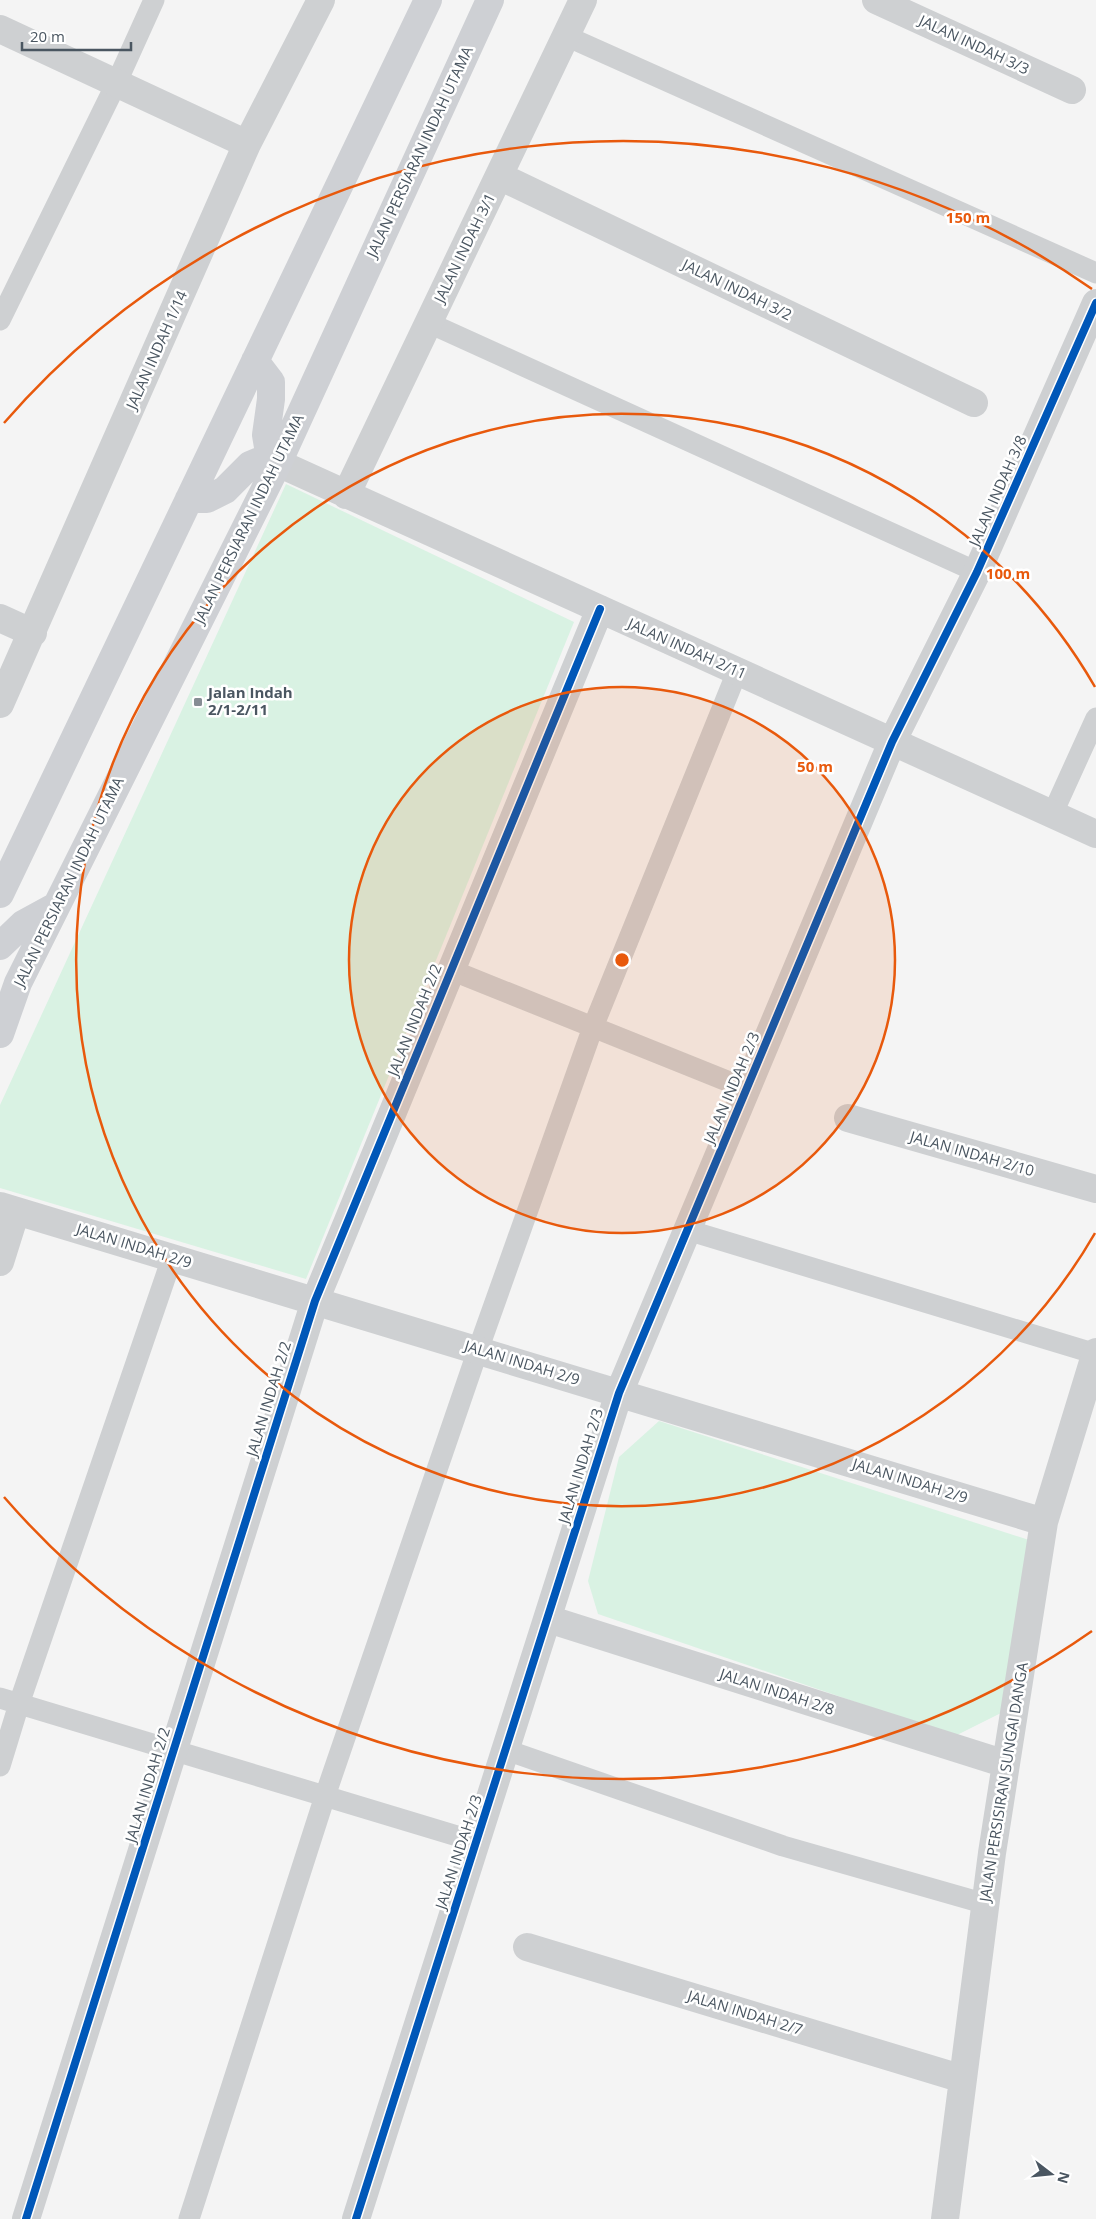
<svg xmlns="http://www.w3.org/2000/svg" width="1096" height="2219" viewBox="0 0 1096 2219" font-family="'Open Sans',sans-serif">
<rect width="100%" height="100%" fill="#f4f4f4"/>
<path fill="#d9f2e3" d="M 286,484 L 574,622 L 306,1279 L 0,1188 L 0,1105 Z
M 659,1421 L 1029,1540 L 1003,1712 L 955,1736 L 598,1614 L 588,1581 L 619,1457 Z"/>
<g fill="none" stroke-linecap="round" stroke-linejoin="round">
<path stroke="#ced0d2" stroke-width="21" d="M 566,36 L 1096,273
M 0,320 L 116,84 L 154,0
M 429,323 L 977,572
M 1052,815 L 1096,718
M 451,970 L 747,1089
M 687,1230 L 1096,1354
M 0,1698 L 477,1842
M 506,1750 L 783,1846 L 986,1904
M 0,1766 L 19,1704 L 172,1258
M 189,2219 L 325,1796 L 478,1350 L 593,1027 L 737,672"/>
<path stroke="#ced0d2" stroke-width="28" d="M 876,0 L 1072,90
M 0,29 L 247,144
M 499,176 L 974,403
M 278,463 L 1096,834
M 346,495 L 583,0
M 0,618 L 33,633
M 0,704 L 247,144 L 321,0
M 848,1118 L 1096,1189
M 0,1206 L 1044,1522
M 0,1262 L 16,1211
M 548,1619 L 1006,1764
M 527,1947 L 963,2079
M 26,2219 L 315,1301 L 600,609
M 356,2219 L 619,1393 L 892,742 L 977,572 L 1096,303
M 945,2219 L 992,1853 L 1044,1522 L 1096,1352"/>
<path stroke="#ced0d4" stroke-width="28" d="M 255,361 L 271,382 L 271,399 L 266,435 L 268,447 L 278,463
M 189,499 L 207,499 L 225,490 L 250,465 L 262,460 L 278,463
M 0,894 L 428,0
M 0,946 L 23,924 L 56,906
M 0,1034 L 18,983 L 278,463 L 490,0"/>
<g stroke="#fff" stroke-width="11">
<path id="cycleway" d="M 26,2219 L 315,1301 L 600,609
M 356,2219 L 619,1393 L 892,742 L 977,572 L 1096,303"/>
</g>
<use href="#cycleway" stroke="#0057b8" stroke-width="8"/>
</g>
<circle cx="622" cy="960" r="273" fill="#e8590c" fill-opacity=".12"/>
<g fill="none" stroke="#e8590c" stroke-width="2.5">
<circle cx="622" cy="960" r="273"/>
<path d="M1095 1233A546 546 0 1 1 1095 687"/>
<path d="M1092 1631A819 819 0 0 1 4 1497M4 423A819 819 0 0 1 1092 289"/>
</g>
<rect fill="#868d94" stroke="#fff" stroke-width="2" x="193" y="697" width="10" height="10" rx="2.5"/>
<g text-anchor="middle" stroke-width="5" stroke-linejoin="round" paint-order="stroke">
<g font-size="15" fill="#4a5661" stroke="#fff">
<text transform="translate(974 45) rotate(25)" y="5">JALAN INDAH 3/3</text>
<text transform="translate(420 152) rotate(-65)" y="5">JALAN PERSIARAN INDAH UTAMA</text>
<text transform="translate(465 248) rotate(-64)" y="5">JALAN INDAH 3/1</text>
<text transform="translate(737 290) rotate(26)" y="5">JALAN INDAH 3/2</text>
<text transform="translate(157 350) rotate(-66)" y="5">JALAN INDAH 1/14</text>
<text transform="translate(998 491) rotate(-66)" y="5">JALAN INDAH 3/8</text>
<text transform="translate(249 519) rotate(-64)" y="5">JALAN PERSIARAN INDAH UTAMA</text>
<text transform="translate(687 649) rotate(24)" y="5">JALAN INDAH 2/11</text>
<text transform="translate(69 882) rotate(-64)" y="5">JALAN PERSIARAN INDAH UTAMA</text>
<text transform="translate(415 1020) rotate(-68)" y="5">JALAN INDAH 2/2</text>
<text transform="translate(732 1088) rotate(-67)" y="5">JALAN INDAH 2/3</text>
<text transform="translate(972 1154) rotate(16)" y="5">JALAN INDAH 2/10</text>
<text transform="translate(134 1246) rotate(17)" y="5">JALAN INDAH 2/9</text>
<text transform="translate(522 1363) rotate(17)" y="5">JALAN INDAH 2/9</text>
<text transform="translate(269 1399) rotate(-73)" y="5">JALAN INDAH 2/2</text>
<text transform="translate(581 1466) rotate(-73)" y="5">JALAN INDAH 2/3</text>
<text transform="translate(910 1481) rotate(17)" y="5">JALAN INDAH 2/9</text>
<text transform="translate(777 1692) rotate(18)" y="5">JALAN INDAH 2/8</text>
<text transform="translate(1004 1782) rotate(-81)" y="5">JALAN PERSISIRAN SUNGAI DANGA</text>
<text transform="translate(148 1785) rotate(-73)" y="5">JALAN INDAH 2/2</text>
<text transform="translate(459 1852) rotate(-72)" y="5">JALAN INDAH 2/3</text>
<text transform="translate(745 2013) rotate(17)" y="5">JALAN INDAH 2/7</text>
</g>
<g font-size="15" font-weight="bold" fill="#4a5661" stroke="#fff" text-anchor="start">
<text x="208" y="698">Jalan Indah<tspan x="208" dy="17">2/1-2/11</tspan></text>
</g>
</g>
<circle cx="622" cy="960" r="8" fill="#e8590c" stroke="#fff" stroke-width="2.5"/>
<g font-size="15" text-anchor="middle" font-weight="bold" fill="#e8590c" stroke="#fff" stroke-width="5" stroke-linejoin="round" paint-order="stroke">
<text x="968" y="223">150 m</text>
<text x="1008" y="579">100 m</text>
<text x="815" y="772">50 m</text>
</g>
<g transform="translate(1051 2174) rotate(106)" stroke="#ffffff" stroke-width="4" paint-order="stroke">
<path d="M0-4L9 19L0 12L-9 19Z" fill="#4a5661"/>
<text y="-8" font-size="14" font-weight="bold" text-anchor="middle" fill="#4a5661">N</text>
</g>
<path d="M22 42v8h109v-8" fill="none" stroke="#4a5661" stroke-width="2.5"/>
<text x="30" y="42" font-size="15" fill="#4a5661" stroke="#ffffff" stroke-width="4" paint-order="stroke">20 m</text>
</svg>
